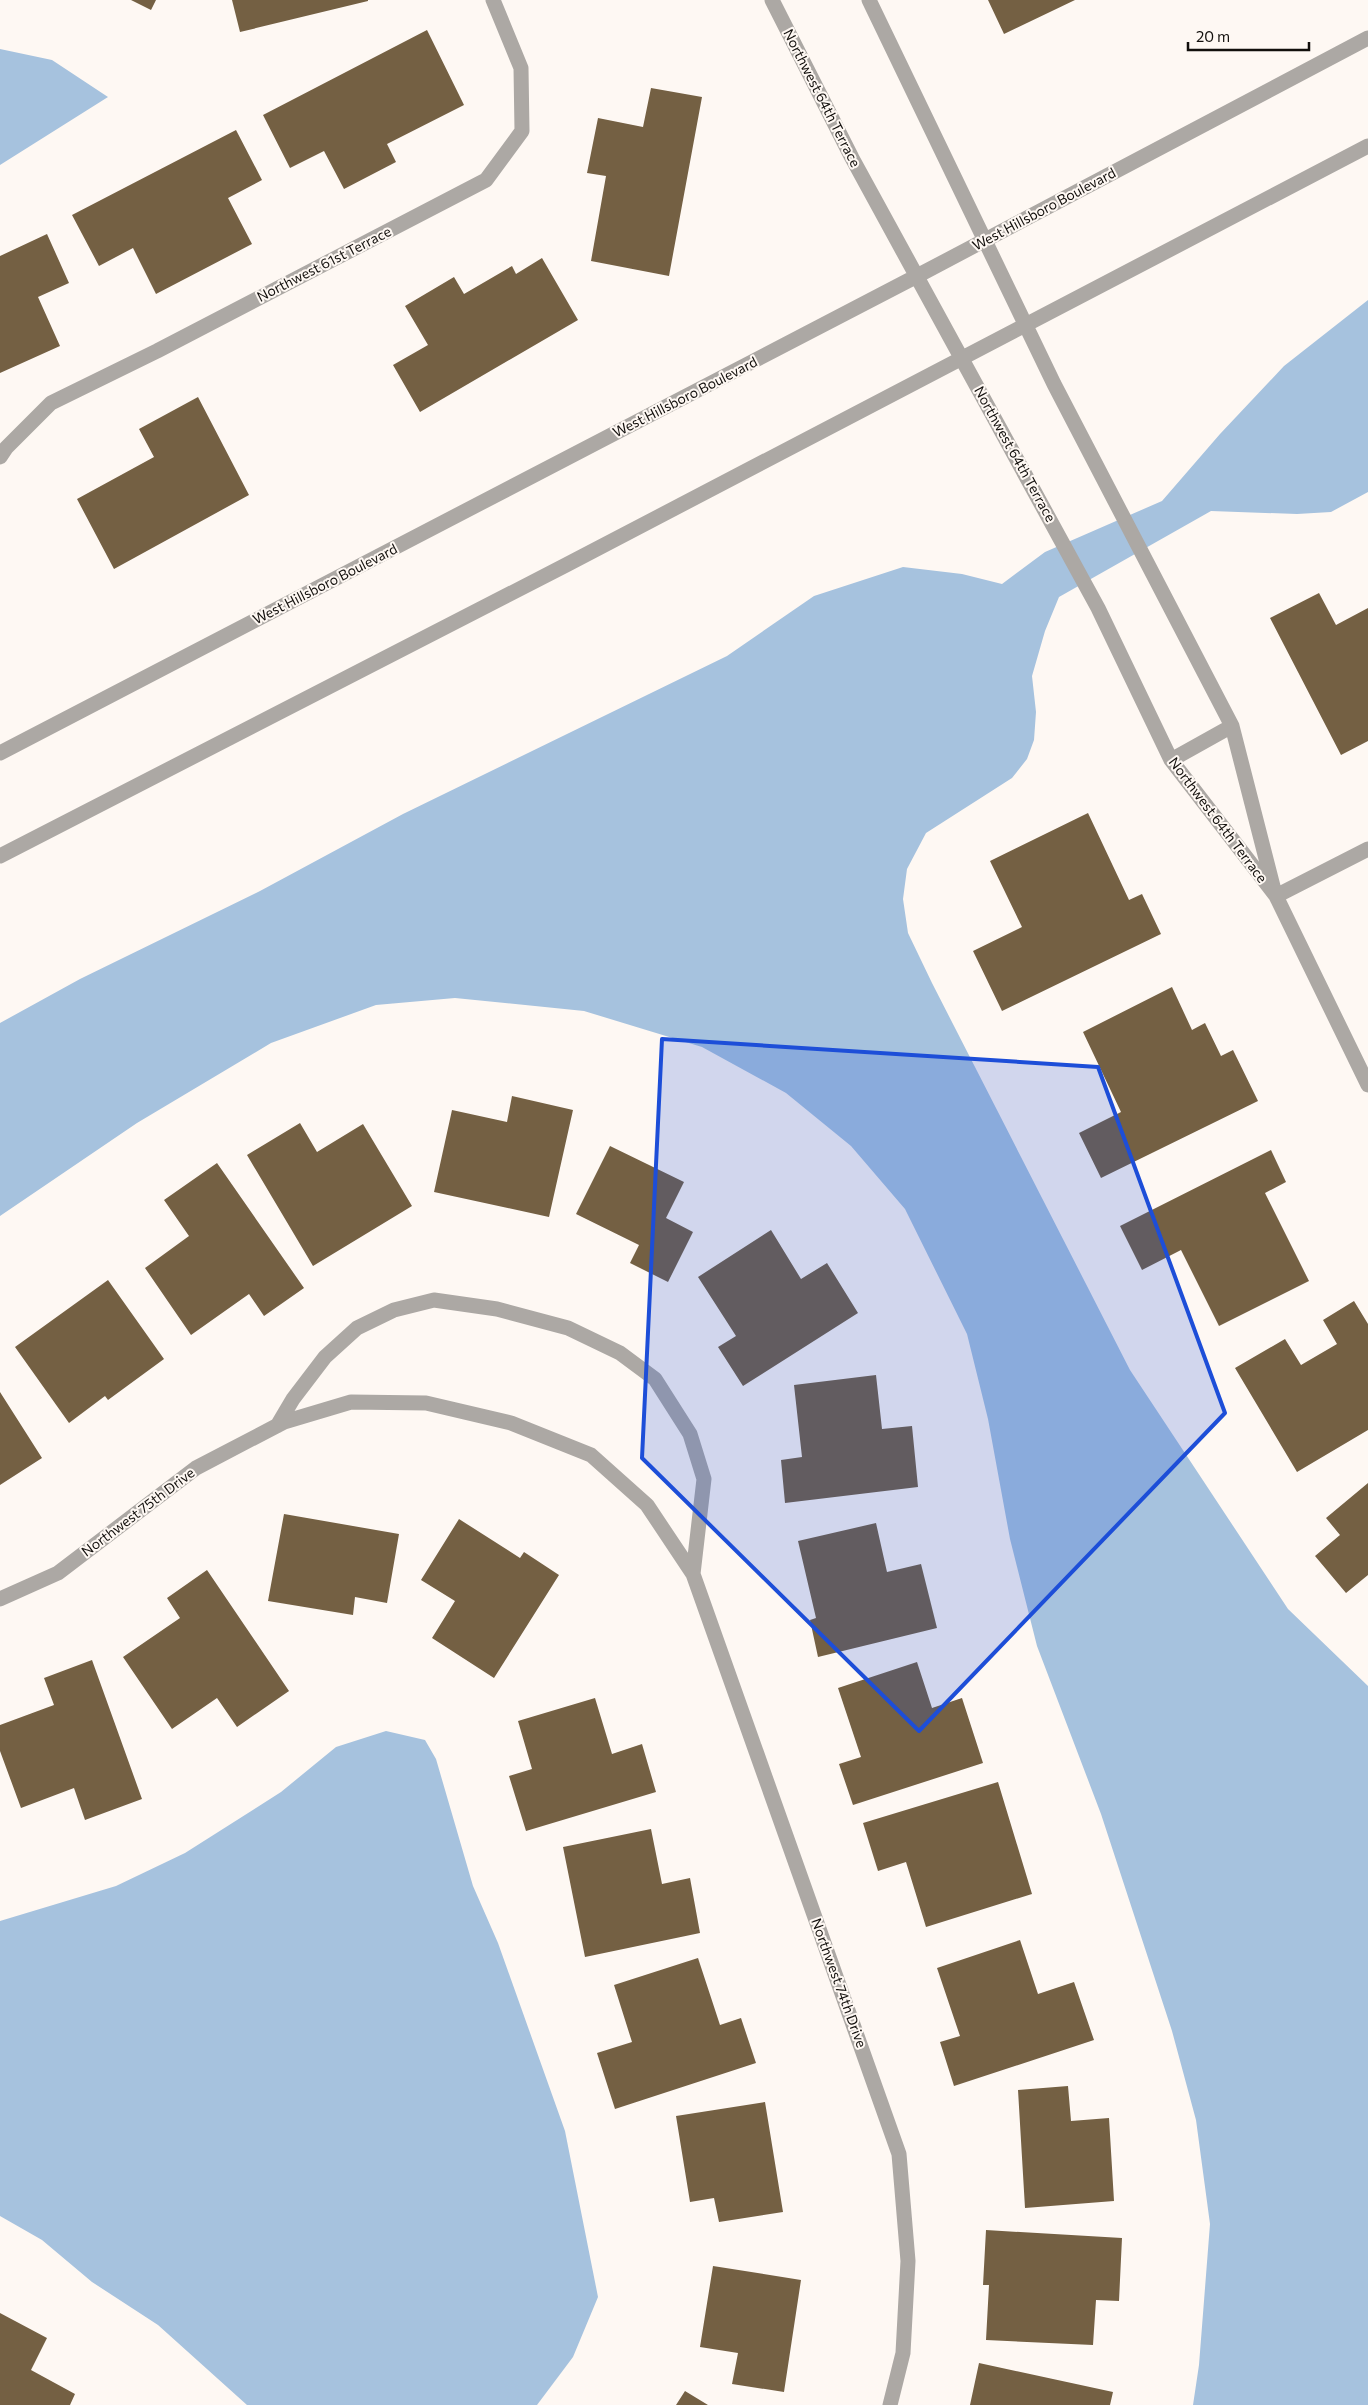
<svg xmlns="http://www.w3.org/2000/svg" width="1368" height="2405" viewBox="0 0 1368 2405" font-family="Commissioner,sans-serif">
<rect width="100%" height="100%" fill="#fef8f3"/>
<path fill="#a6c2de" d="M 0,49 L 52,60 L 108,97 L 0,165 Z
M 1368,300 L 1368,492 L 1331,512 L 1297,514 L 1211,511 L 1059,597 L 1045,631 L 1032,676 L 1036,712 L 1034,740 L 1027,759 L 1012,778 L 926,833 L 907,869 L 903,899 L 908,933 L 932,983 L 1130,1370 L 1288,1609 L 1368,1686 L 1368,2405 L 1193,2405 L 1199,2365 L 1210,2224 L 1196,2120 L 1172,2031 L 1101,1814 L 1037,1646 L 1010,1539 L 988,1419 L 967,1334 L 905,1209 L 851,1146 L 786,1093 L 702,1047 L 584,1011 L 455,998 L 376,1005 L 271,1043 L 137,1123 L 0,1216 L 0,1023 L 80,979 L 260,891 L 403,814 L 727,656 L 814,596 L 903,567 L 962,574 L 1002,584 L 1045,552 L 1162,501 L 1220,434 L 1284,366 Z
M 386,1731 L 425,1740 L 436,1759 L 473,1886 L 498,1943 L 565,2131 L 598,2297 L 573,2357 L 537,2405 L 247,2405 L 158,2325 L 92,2282 L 42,2240 L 0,2216 L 0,1921 L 116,1886 L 185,1853 L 281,1792 L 336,1747 Z"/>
<path fill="#746043" d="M 131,0 L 156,0 L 151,10 Z
M 232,0 L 368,0 L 368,1 L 240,32 Z
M 988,0 L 1075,0 L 1004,34 Z
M 427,30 L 464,105 L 387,144 L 396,162 L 344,189 L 324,151 L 290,168 L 263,115 Z
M 651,88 L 702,97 L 669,276 L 591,261 L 606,176 L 587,173 L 598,118 L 643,127 Z
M 236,130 L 262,180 L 228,198 L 252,244 L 156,294 L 133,248 L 99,266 L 72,215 Z
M 47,234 L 69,283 L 38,297 L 60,346 L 0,373 L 0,256 Z
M 542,258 L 578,320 L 420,412 L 393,365 L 428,345 L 405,306 L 454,277 L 464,294 L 512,266 L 516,274 Z
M 198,397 L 249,495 L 114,569 L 77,499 L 154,457 L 139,429 Z
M 1319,593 L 1336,625 L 1368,608 L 1368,741 L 1341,755 L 1270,618 Z
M 1088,813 L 1129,900 L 1142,894 L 1161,934 L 1002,1011 L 973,951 L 1022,927 L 990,861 Z
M 1172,987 L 1192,1030 L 1205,1023 L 1221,1056 L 1233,1050 L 1258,1101 L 1101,1178 L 1079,1133 L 1121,1112 L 1083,1032 Z
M 512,1096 L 573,1110 L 549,1217 L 434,1192 L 452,1110 L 507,1122 Z
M 300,1123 L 317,1152 L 363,1124 L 412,1206 L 313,1266 L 247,1155 Z
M 610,1146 L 684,1182 L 666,1218 L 693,1232 L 668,1282 L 630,1263 L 639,1245 L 576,1214 Z
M 1271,1150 L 1286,1182 L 1265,1193 L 1309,1281 L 1219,1326 L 1181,1250 L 1142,1270 L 1120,1226 Z
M 217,1163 L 304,1288 L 264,1316 L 249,1294 L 191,1335 L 145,1268 L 189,1236 L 164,1200 Z
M 771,1230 L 801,1279 L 827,1263 L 858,1313 L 743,1386 L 718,1347 L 736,1336 L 698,1277 Z
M 108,1280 L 164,1359 L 108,1400 L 105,1396 L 69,1423 L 15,1347 Z
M 1354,1301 L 1368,1324 L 1368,1430 L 1297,1472 L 1235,1368 L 1285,1339 L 1301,1365 L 1337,1344 L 1323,1320 Z
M 876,1375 L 882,1429 L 912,1426 L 918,1487 L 785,1503 L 781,1460 L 802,1457 L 794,1385 Z
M 0,1392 L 42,1458 L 0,1485 Z
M 1368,1483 L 1368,1575 L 1346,1593 L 1315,1556 L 1340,1535 L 1326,1518 Z
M 284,1514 L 399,1534 L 387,1603 L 355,1597 L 353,1615 L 268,1601 Z
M 459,1519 L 520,1558 L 524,1552 L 559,1575 L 494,1678 L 432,1638 L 455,1601 L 421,1580 Z
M 876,1523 L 887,1572 L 921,1564 L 937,1628 L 818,1657 L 810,1620 L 816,1618 L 798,1541 Z
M 207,1570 L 289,1691 L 237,1727 L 217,1698 L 172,1729 L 123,1657 L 180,1618 L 167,1598 Z
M 92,1660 L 142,1799 L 85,1820 L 74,1788 L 21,1808 L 0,1751 L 0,1725 L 54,1705 L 44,1678 Z
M 917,1662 L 932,1708 L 962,1698 L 983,1763 L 853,1805 L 839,1764 L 861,1757 L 838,1688 Z
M 595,1698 L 612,1754 L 642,1744 L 656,1792 L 526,1831 L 509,1776 L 532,1769 L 518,1721 Z
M 998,1782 L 1032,1894 L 926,1927 L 906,1862 L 878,1871 L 863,1823 Z
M 651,1829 L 662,1884 L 690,1878 L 700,1933 L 585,1957 L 563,1847 Z
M 1020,1940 L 1038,1994 L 1074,1982 L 1094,2040 L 954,2086 L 940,2042 L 960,2036 L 937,1968 Z
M 698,1958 L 720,2025 L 741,2018 L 756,2063 L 615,2109 L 597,2053 L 632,2042 L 614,1985 Z
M 1068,2086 L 1071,2121 L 1109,2118 L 1114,2201 L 1025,2208 L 1018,2090 Z
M 765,2102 L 783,2212 L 719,2222 L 714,2198 L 690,2202 L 676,2116 Z
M 986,2230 L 1122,2238 L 1119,2301 L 1096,2300 L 1093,2345 L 986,2340 L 989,2285 L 983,2285 Z
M 713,2266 L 801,2280 L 784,2392 L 732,2384 L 738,2353 L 700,2347 Z
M 0,2313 L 47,2338 L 31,2370 L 75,2394 L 70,2405 L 0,2405 Z
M 979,2363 L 1113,2392 L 1110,2405 L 970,2405 Z
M 685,2391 L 708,2405 L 676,2405 Z"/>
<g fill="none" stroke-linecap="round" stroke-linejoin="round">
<path stroke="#aca8a4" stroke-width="15" d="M 772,0 L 852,158 L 1098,608 L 1171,760 L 1276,896 L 1368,1085
M 869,0 L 1054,384 L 1232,726 L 1274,890
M 0,457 L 6,448 L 51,403 L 157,351 L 486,180 L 522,131 L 521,68 L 493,0
M 0,753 L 917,276 L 1368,38
M 1171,760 L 1232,726
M 0,856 L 566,565 L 1368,146
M 1276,896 L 1368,849
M 277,1426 L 293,1399 L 325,1357 L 357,1328 L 394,1310 L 434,1300 L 497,1309 L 568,1328 L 620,1353 L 655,1379 L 690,1434 L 704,1479 L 693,1574
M 0,1599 L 58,1573 L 196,1468 L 284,1422 L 351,1402 L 426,1403 L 511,1423 L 591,1455 L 647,1505 L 693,1574 L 899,2154 L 908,2261 L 903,2353 L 890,2405"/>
</g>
<path fill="#1d4ed8" fill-opacity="0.2" stroke="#1d4ed8" stroke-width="4" stroke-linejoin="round" d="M 662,1039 L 1098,1067 L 1225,1413 L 919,1731 L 642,1458 Z"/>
<g text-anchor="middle" stroke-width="4" stroke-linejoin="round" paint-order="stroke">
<g font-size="14" fill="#120f0c" stroke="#fef8f3">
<text transform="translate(822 98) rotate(63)" y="5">Northwest 64th Terrace</text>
<text transform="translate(1044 209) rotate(-28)" y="5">West Hillsboro Boulevard</text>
<text transform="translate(324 264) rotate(-27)" y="5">Northwest 61st Terrace</text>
<text transform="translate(685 397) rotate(-27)" y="5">West Hillsboro Boulevard</text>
<text transform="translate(1015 454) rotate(61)" y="5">Northwest 64th Terrace</text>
<text transform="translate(325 584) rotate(-27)" y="5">West Hillsboro Boulevard</text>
<text transform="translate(1218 820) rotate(53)" y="5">Northwest 64th Terrace</text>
<text transform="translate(138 1512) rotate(-37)" y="5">Northwest 75th Drive</text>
<text transform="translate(839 1983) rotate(70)" y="5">Northwest 74th Drive</text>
</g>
</g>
<path d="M1188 42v8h121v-8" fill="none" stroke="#120f0c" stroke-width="2.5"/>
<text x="1196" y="42" font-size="15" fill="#120f0c" stroke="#fef8f3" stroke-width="4" paint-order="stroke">20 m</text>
</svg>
